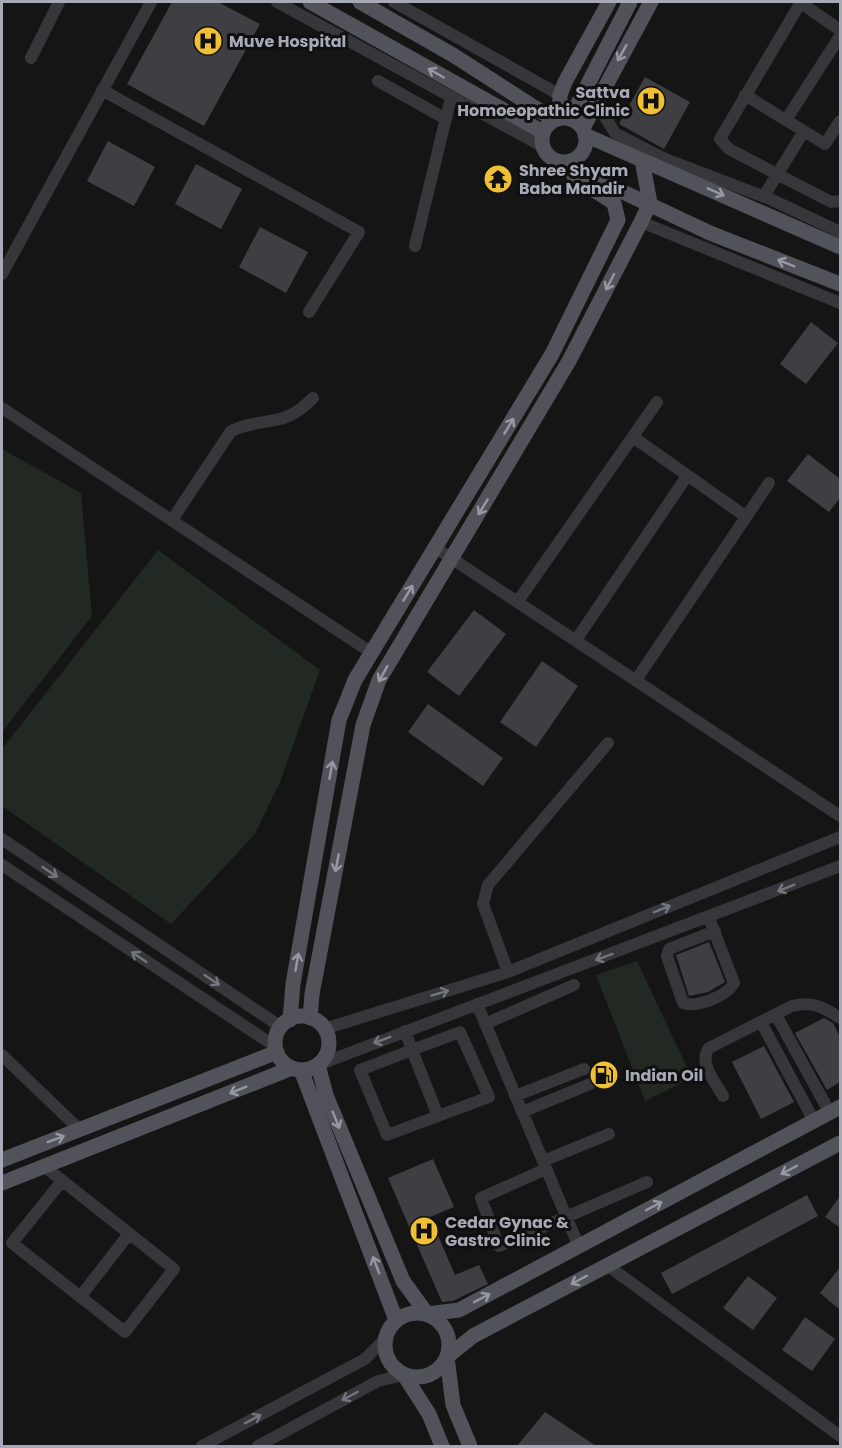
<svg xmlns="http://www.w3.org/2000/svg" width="842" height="1448" viewBox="0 0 842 1448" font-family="Poppins,sans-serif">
<rect width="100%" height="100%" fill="#151516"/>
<path fill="#212922" d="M 2,449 L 81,493 L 92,616 L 2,732 Z
M 158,550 L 320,670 L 280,782 L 255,834 L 171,924 L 2,806 L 2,749 Z
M 637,961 L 692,1078 L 645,1101 L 596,975 Z"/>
<path fill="#3f3f43" d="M 172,2 L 218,2 L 260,24 L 204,126 L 127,84 Z
M 645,77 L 690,102 L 664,149 L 619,124 Z
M 108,141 L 155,167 L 134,206 L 87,181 Z
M 196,164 L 242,189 L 221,229 L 175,204 Z
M 260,227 L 308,252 L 286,293 L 239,267 Z
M 811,322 L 838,343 L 806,384 L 780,364 Z
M 808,454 L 840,479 L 840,498 L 829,512 L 787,481 Z
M 474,610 L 506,634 L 459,696 L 427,672 Z
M 542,661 L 578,686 L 536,747 L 500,722 Z
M 428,704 L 503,758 L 483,786 L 408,732 Z
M 709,942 L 725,982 L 708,992 L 689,996 L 676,955 Z
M 824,1018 L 833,1023 L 840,1037 L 840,1082 L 827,1090 L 795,1033 Z
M 764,1046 L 794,1102 L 761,1119 L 732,1062 Z
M 433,1159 L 454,1207 L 430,1217 L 455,1275 L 479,1265 L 488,1284 L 453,1301 L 442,1302 L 388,1178 Z
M 807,1195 L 818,1216 L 672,1294 L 661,1273 Z
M 840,1196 L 840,1228 L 825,1217 Z
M 840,1267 L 840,1310 L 820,1293 Z
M 748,1276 L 777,1298 L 753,1330 L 723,1308 Z
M 805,1317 L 835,1339 L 812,1371 L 782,1350 Z
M 545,1412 L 596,1446 L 517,1446 Z"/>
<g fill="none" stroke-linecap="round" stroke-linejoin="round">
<path stroke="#36363b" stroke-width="12" d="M 277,2 L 542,146
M 394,2 L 560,95
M 801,2 L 720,139 L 729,149 L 831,202 L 840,201
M 801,3 L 840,30
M 31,58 L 59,2
M 378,81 L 446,119
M 102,90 L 359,232 L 309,312
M 745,95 L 825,144 L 840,121
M 595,101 L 615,133 L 663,158 L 770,199 L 840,232
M 786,120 L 840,36
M 764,196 L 804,131
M 641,222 L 840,303
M 415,246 L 451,97
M 2,274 L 151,2
M 2,408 L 372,653
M 633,437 L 745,516
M 172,520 L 231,431 C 265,415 282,430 313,398
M 436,548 L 840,816
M 518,601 L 657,402
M 576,640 L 687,476
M 636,680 L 769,483
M 2,839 L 281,1027
M 2,865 L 276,1047
M 709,918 L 734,983 C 727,996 697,1008 683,1003 L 667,956 L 669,949 L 715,931
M 508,972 L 483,904 L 488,885 L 608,743
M 477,1004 L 579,1247
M 776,1015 L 830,1113
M 761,1022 L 814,1121
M 485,1024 L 574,985
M 324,1029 L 508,972 L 840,837
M 405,1031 L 412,1050 L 460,1032 L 489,1097 L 387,1135 L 360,1070 L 412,1050 L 438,1116
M 2,1055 L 80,1130
M 318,1065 L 840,866
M 515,1096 L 584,1069
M 723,1096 C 715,1082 698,1062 709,1048 L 792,1006 C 813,1001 823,1007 840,1018
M 522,1112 L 590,1084
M 543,1161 L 609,1134
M 45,1167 L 174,1269 L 125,1332 L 12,1243 L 62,1181
M 546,1169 L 481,1198 L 499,1246 L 647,1182
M 607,1265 L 840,1436
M 80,1297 L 129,1234
M 202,1446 L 365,1359 L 386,1338
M 258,1446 L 378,1381 L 404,1375"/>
<path stroke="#52535a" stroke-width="15" d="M 310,2 L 543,132
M 360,2 L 453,55 L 554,120
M542 140a22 22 0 1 1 44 0a22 22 0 1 1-44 0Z
M 560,118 L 560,95 L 565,82 L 609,2
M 570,119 L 630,2
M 583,128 L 651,2
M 585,135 L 840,247
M 557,161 L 710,233 L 840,284
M275 1043a27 27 0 1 1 54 0a27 27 0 1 1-54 0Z
M 310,1018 L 312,994 L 363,725 L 379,680 L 569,361 L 641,222 L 650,203 L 642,160
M 290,1020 L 293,984 L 339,720 L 355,680 L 552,354 L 618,220 L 614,203 L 575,178 L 570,167
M 318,1065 L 326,1095 L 403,1281 L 427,1314 L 459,1310 L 840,1107
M 301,1070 L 396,1320
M 2,1160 L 277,1052
M 2,1183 L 292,1068
M385 1345a32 32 0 1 1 64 0a32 32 0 1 1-64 0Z
M 404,1375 L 429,1414 L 442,1446
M 470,1446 L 453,1405 L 447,1357 L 473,1336 L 840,1143"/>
</g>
<defs><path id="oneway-shaft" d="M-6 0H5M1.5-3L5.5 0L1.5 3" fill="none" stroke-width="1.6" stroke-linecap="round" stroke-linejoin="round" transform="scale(1.5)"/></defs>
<g stroke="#9699a4">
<use href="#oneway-shaft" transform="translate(622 53) rotate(119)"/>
<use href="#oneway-shaft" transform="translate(436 73) rotate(-150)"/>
<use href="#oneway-shaft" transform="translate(716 192) rotate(24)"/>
<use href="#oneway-shaft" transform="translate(786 263) rotate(-158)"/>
<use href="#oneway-shaft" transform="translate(610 282) rotate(117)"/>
<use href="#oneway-shaft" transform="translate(509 426) rotate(-59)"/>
<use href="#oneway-shaft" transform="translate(483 507) rotate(121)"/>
<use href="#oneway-shaft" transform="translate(408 593) rotate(-59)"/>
<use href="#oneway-shaft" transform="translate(383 674) rotate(119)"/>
<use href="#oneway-shaft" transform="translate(331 770) rotate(-80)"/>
<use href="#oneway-shaft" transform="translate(337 863) rotate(101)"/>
<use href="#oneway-shaft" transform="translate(297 962) rotate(-80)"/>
<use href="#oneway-shaft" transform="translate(238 1090) rotate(158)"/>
<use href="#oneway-shaft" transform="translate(336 1120) rotate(68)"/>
<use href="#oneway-shaft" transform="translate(56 1139) rotate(-20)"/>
<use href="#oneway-shaft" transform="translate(789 1170) rotate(152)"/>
<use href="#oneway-shaft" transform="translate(654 1206) rotate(-28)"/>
<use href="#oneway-shaft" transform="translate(376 1265) rotate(-111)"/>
<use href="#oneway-shaft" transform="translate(579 1280) rotate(152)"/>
<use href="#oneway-shaft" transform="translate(482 1298) rotate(-28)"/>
</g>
<g stroke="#74767f">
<use href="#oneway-shaft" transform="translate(50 872) rotate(34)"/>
<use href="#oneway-shaft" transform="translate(786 888) rotate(158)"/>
<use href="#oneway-shaft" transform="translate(662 909) rotate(-22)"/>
<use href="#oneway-shaft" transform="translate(139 957) rotate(-146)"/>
<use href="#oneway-shaft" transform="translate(604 957) rotate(160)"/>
<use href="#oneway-shaft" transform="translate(212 980) rotate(34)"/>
<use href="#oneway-shaft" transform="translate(440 993) rotate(-17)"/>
<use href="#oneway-shaft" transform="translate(382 1040) rotate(159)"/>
<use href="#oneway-shaft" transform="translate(350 1396) rotate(152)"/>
<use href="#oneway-shaft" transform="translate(253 1419) rotate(-28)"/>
</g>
<defs>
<g id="hospital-disc" transform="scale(1.5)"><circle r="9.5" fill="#efbf34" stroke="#101011"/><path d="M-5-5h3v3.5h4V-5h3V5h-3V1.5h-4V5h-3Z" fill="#111"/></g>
<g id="temple-disc" transform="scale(1.5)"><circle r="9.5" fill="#efbf34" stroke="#101011"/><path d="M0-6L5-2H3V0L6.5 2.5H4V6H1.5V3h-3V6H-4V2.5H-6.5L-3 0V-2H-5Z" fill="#111"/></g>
<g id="fuel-disc" transform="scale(1.5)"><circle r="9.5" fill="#efbf34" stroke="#101011"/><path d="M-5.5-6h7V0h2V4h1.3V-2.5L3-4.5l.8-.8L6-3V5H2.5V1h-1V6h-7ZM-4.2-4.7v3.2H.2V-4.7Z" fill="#111"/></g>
</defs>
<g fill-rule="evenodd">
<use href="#hospital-disc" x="208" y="41"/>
<use href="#hospital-disc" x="651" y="101"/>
<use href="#temple-disc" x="498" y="179"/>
<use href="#fuel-disc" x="604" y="1075"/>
<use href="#hospital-disc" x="424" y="1231"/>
</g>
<g text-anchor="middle" stroke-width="6" stroke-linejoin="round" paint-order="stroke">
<g font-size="16" font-weight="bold" fill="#a7aab6" stroke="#101011" text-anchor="start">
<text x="229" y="47">Muve Hospital</text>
<text x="630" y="98" text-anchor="end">Sattva<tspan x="630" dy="18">Homoeopathic Clinic</tspan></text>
<text x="519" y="176">Shree Shyam<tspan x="519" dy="18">Baba Mandir</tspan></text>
<text x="625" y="1081">Indian Oil</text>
<text x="445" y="1228">Cedar Gynac &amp;<tspan x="445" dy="18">Gastro Clinic</tspan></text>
</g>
</g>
<rect width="842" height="1448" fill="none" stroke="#a7aab6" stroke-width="6"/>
</svg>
